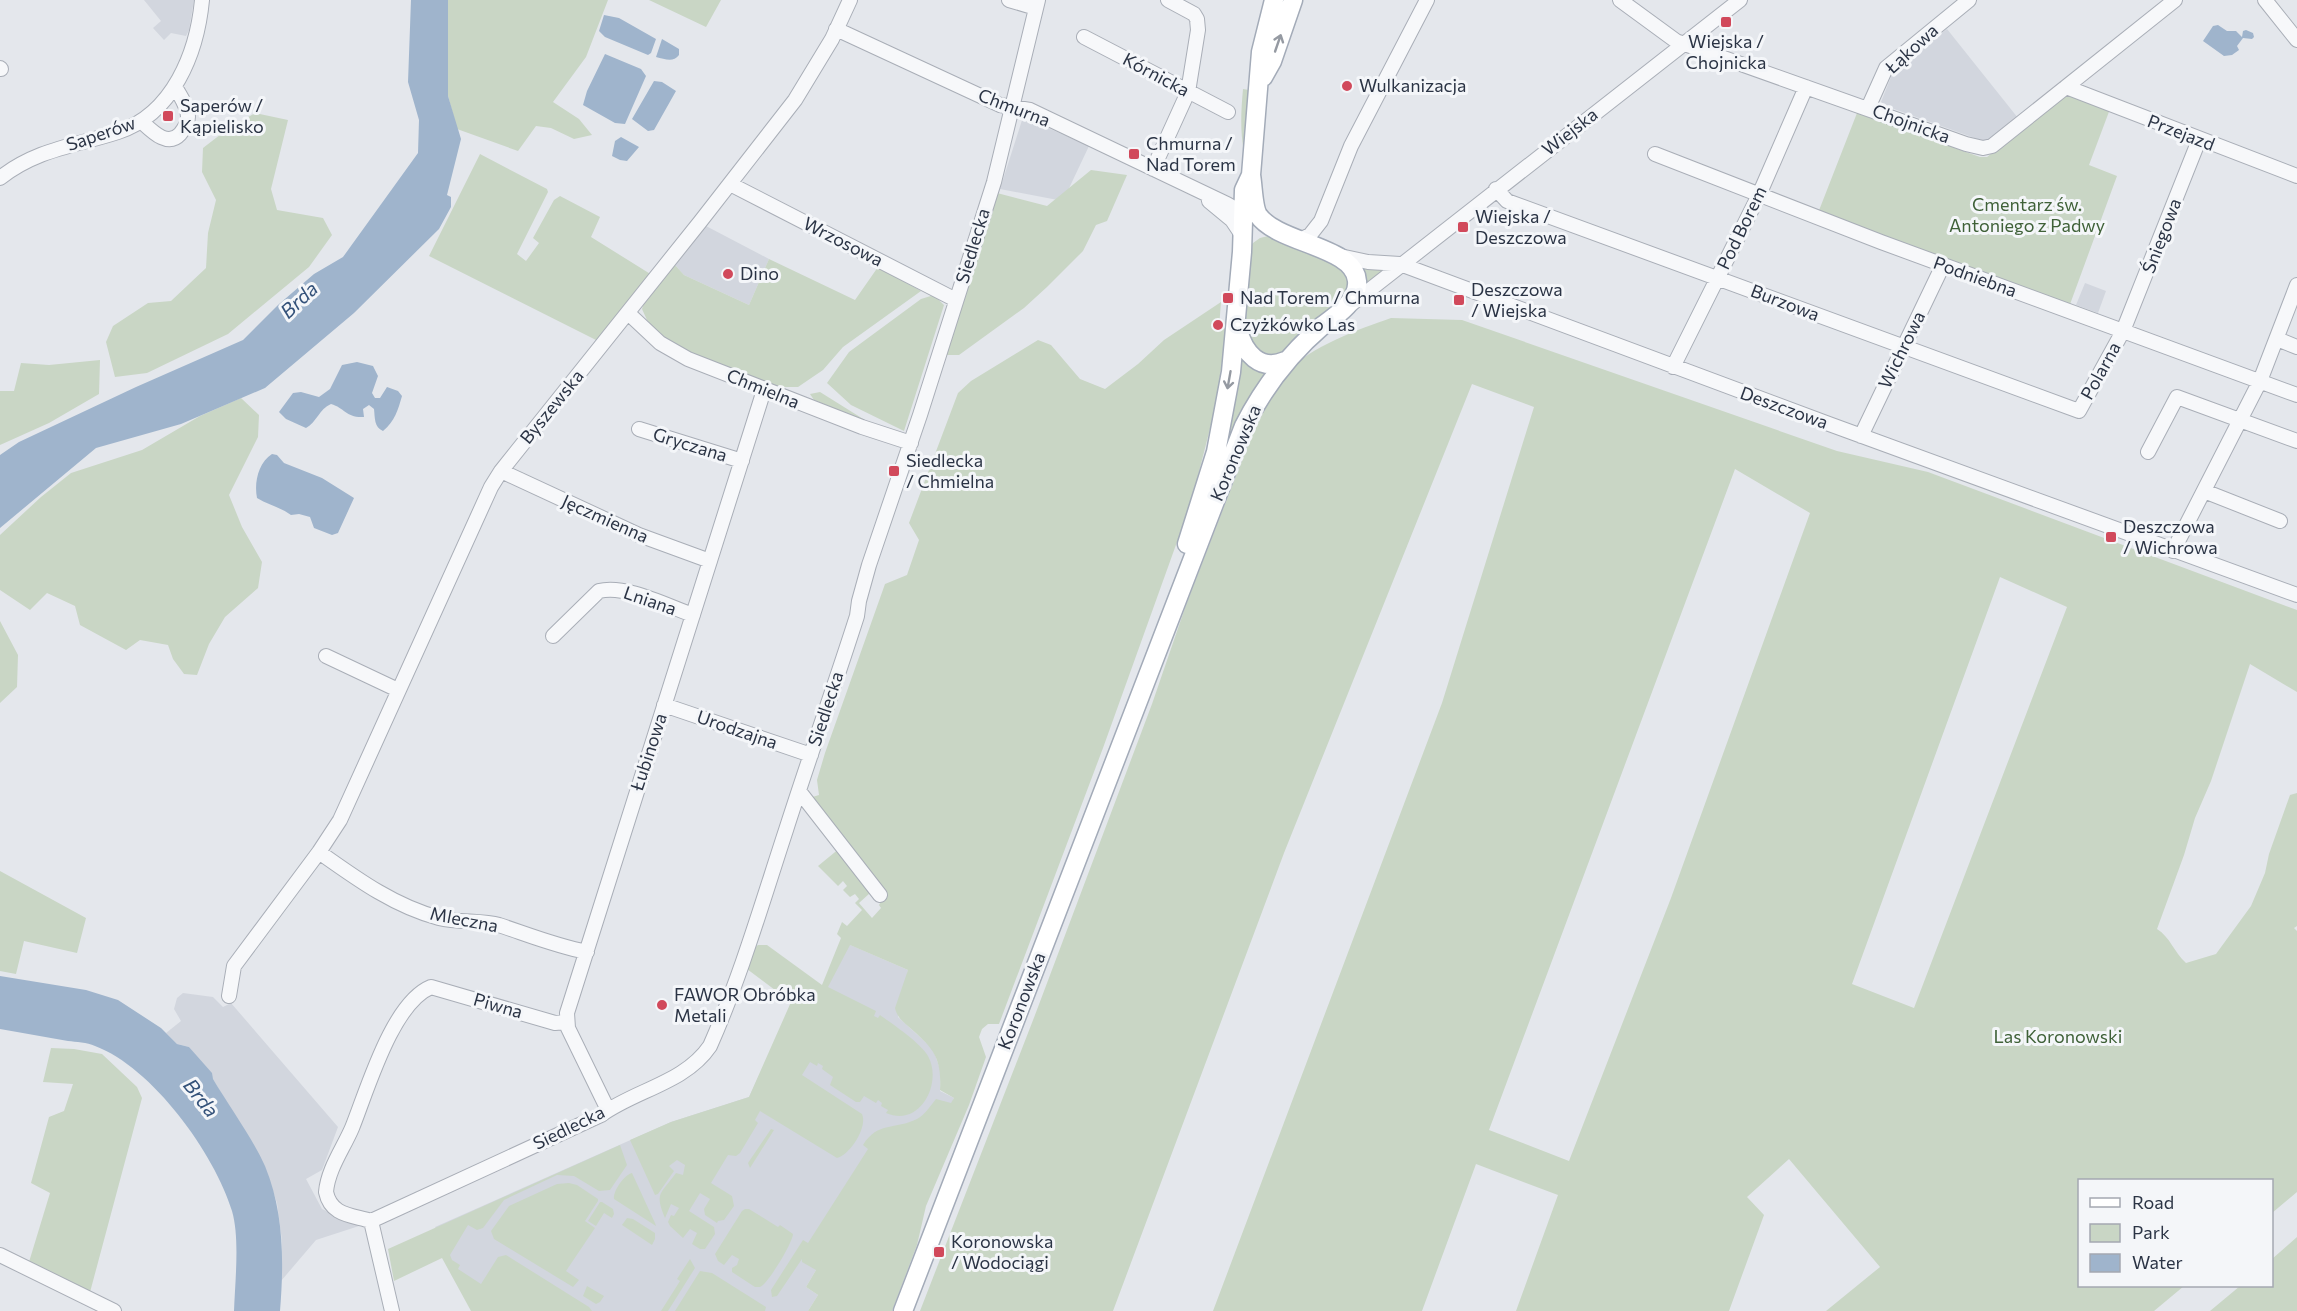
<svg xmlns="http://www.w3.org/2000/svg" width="2297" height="1311" viewBox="0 0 2297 1311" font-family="Commissioner,sans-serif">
<rect width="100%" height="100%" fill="#e4e7ec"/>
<path fill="#d2d6de" d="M 144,0 L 194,0 L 189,30 L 186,36 L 171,33 L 164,40 L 153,28 L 161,21 Z
M 1947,29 L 2018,118 L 1991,139 L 1983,141 L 1883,105 L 1881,102 L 1893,72 Z
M 1023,117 L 1089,146 L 1063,201 L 1000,189 Z
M 706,226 L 769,259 L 749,305 L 684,275 L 675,265 Z
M 2085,283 L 2106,291 L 2098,313 L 2076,305 Z
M 848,944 L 908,970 L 898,1017 L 933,1049 L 941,1072 L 940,1091 L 954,1098 L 949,1111 L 816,1270 L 806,1287 L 818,1295 L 808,1311 L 474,1311 L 435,1227 L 671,1122 L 749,1097 L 777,1037 L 802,976 L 825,989 Z
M 183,993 L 213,997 L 223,1007 L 231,1003 L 338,1127 L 322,1170 L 306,1179 L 322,1209 L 359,1226 L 316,1240 L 281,1281 L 282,1241 L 277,1203 L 264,1165 L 211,1076 L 189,1047 L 177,1044 L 166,1033 L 181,1021 L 174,1009 L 177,998 Z"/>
<path fill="#c9d6c5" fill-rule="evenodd" d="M 448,0 L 608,0 L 586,57 L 553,102 L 579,119 L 592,135 L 574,139 L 551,128 L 536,126 L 518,151 L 457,129 L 448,96 Z
M 649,0 L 721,0 L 706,27 Z
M 1243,89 L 1249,90 L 1244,152 C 1240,131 1241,111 1243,89 Z
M 2067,93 L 2110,109 L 2089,165 L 2117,176 L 2069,307 L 1818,213 L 1857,113 L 1980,157 L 1987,157 Z
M 255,113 L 288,120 L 271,189 L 277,210 L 323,218 L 332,235 L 309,267 L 228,334 L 147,373 L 115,377 L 106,342 L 113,326 L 148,303 L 171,301 L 206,268 L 208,233 L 216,200 L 202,172 L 203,148 L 225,131 Z
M 480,154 L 547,189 L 548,192 L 517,254 L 526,261 L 539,243 L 533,238 L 554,200 L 560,196 L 600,217 L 591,237 L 652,275 L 598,341 L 429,256 Z
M 1091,170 L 1127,175 L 1107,221 L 1096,225 L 1083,251 L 1047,287 L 1024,308 L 959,355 L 946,355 L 997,193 L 1047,206 Z
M 1272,235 L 1343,262 L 1353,289 L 1284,356 L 1263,360 L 1245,334 L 1248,285 L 1246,264 L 1249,248 L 1253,243 L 1260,238 Z
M 769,259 L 855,300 L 878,267 L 921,291 L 843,347 L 823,370 L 798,387 L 781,387 L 697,359 L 659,334 L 647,320 L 642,309 L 645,300 L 675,265 L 684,275 L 749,305 Z
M 1359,266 L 1387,268 L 1363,291 Z
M 934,295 L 944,305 L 904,431 L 851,405 L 827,383 L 849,352 L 921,299 Z
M 1221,302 L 1219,328 L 1227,329 L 1215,409 L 1191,503 L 1103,748 L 999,1024 L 988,1024 L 982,1029 L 979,1037 L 986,1057 L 969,1105 L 926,1206 L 917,1245 L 892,1311 L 808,1311 L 818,1295 L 806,1287 L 816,1270 L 802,1262 L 802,1259 L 777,1296 L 772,1297 L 771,1290 L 803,1240 L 808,1243 L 868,1149 L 863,1145 C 878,1121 895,1130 917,1119 C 926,1114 930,1106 936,1099 L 951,1103 L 954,1098 L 940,1090 C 942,1057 933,1048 909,1027 C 902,1021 897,1017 895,1008 L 908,970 L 850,945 L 828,987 L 876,1011 L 874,1016 L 878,1018 L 880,1015 C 891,1023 921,1043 928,1056 C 943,1083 920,1128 886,1113 L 888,1110 L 881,1106 L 882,1103 L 878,1100 L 876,1103 L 864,1096 L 860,1102 L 856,1102 L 830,1085 L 833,1077 L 822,1069 L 823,1066 L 818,1063 L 817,1066 L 810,1062 L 802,1075 L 862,1114 C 868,1127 850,1155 837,1158 L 760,1111 L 755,1120 L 758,1123 L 740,1153 L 736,1156 L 728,1155 L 711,1183 L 732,1196 L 734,1206 L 724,1220 L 718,1221 L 717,1223 L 705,1215 L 704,1209 L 710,1199 L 700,1193 L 689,1211 L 714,1227 L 715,1234 L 705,1249 L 700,1249 L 692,1244 L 697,1233 L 690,1229 L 683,1238 L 670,1226 L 668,1222 L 671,1215 L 674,1216 L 679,1208 L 671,1204 L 665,1218 C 654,1192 661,1194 676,1173 L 683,1175 L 685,1165 L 677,1160 L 669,1166 L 674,1171 L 658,1194 L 655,1195 L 630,1140 L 671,1122 L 749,1097 L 791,1002 L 747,969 L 753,949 L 758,945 L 767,945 L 822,985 L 841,938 L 837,934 L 842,922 L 847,926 L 862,910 L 855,903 L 859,899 L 855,894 L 850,897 L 843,890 L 847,886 L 843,881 L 838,886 L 818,866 L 840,848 L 879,897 L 877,901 L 870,893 L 859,903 L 872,918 L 881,908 L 879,905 L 883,898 L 809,798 L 819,795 L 817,780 L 825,753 L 885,584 L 907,575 L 919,540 L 909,523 L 958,393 L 971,381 L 1038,340 L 1051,345 L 1080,379 L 1105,389 L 1138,364 L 1164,340 Z
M 1391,318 L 1462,320 L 1837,451 L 1928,472 L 2297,610 L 2297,692 L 2250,664 L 2211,781 L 2195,818 L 2184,855 L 2157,929 C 2170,937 2174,952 2186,963 L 2216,954 L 2251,906 L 2265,873 L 2269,854 L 2290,795 L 2297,793 L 2297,926 L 2294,928 L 2297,931 L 2297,1192 L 2272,1213 L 2272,1180 L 2080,1180 L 2080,1286 L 2184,1286 L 2154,1311 L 1826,1311 L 1880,1267 L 1789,1159 L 1747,1197 L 1764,1215 L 1729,1311 L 1516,1311 L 1558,1195 L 1476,1164 L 1422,1311 L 1213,1311 L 1442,703 L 1534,407 L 1472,384 L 1284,853 L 1113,1311 L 920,1311 L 1035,1015 L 1152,704 L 1186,605 L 1256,424 C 1265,407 1274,386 1287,372 C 1310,347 1359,329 1391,318 ZM 1735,469 L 1810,513 L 1671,898 L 1569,1161 L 1489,1130 ZM 2000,577 L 2067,607 L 1914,1008 L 1852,984 Z
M 1238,351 L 1272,368 L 1205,502 Z
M 100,360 L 99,394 L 49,423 L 0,445 L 0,391 L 14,391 L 21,363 L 49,365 Z
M 820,392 L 868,422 L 814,400 L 810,394 Z
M 241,398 L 259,415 L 258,437 L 229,495 L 242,527 L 262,562 L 258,588 L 225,617 L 209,644 L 197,675 L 184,674 L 173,659 L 168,645 L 140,640 L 126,650 L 80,625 L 75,606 L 47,593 L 30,610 L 0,590 L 0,535 L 41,497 L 71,473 L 142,450 L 200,416 Z
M 0,621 L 18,655 L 17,687 L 0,703 Z
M 0,871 L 86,918 L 77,953 L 24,941 L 16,974 L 0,971 Z
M 51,1048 L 74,1049 L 102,1054 L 137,1087 L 142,1098 L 89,1296 L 29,1262 L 50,1193 L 31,1183 L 49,1117 L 64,1111 L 73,1084 L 43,1082 Z
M 771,1129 L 774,1130 L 750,1168 L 748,1163 Z
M 620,1145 L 627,1165 L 610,1190 L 599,1191 L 574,1176 L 557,1175 L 504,1200 L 483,1228 L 477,1230 L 468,1225 L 450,1255 L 452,1260 L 460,1265 L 458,1269 L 481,1284 L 498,1257 L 506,1255 L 589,1307 L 592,1311 L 471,1311 L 442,1258 L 394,1281 L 388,1249 Z
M 632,1173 L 655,1223 L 656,1226 L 614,1199 C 613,1191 624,1175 632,1173 Z
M 569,1183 L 577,1185 L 598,1199 L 598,1201 L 585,1221 L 595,1228 L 566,1271 L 579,1280 L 573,1287 L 494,1239 L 491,1231 L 509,1206 L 557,1184 Z
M 600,1202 L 602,1202 L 613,1209 L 614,1214 L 612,1218 L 604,1213 L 596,1226 L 588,1221 Z
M 745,1209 L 749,1209 L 778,1227 L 780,1225 L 793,1234 C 792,1244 772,1276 764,1284 C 760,1288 760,1287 755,1287 L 732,1272 L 732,1268 L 737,1265 L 739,1259 L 732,1255 L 724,1265 L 718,1261 L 715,1254 L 742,1211 Z
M 627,1218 L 633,1219 L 655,1233 L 655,1239 L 652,1245 L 622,1225 Z
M 2297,1237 L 2297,1311 L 2210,1311 L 2240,1286 L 2272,1286 L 2272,1259 Z
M 690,1259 L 695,1268 L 668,1311 L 661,1311 L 680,1281 L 677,1279 Z
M 700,1271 L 712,1273 L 766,1307 L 765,1311 L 675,1311 Z
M 587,1286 L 604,1296 L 600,1302 L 596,1304 L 583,1296 Z"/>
<path fill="#9fb4cc" d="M 411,0 L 448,0 L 448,96 L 461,139 L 447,195 L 451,197 L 451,207 L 439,229 L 354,313 L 265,388 L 181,424 L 96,448 L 0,528 L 0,455 L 19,442 L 136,387 L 243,340 L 278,305 L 314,274 L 343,257 L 418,153 L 419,120 L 408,82 Z
M 604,15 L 619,18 L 656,39 L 651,53 L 648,55 L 605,37 L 599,31 Z
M 2218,25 L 2227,31 L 2236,31 L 2242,37 L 2243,31 L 2246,30 L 2253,33 L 2254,37 L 2252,39 L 2243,38 L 2237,46 L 2239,50 L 2232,55 L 2224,56 L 2203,41 L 2213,26 Z
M 662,39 L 679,49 L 679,55 C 673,63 665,59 656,57 Z
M 605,54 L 641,69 L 646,76 L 625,124 L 615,123 L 583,105 L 587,91 Z
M 654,81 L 662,82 L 676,91 L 654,130 L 648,131 L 632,119 Z
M 621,137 L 639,147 L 627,161 L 620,160 L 612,156 L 615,141 Z
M 357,362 L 373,366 L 378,376 L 372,393 L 375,398 L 380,398 L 387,387 L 398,391 L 402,396 C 398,410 395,421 383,431 C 374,427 375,418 374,409 L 369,405 L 363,409 L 364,417 C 346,418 345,408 331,404 C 319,409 317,422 306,428 L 286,419 L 279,412 L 293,393 L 301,392 L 319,397 L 330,389 L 342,365 Z
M 272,454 L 277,455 L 284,463 L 322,478 L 354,498 L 338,533 L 332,535 L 314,528 L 310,517 L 299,514 L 291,515 C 280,507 268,505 257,498 C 254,483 258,463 272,454 Z
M 0,976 L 86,990 L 118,1000 L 161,1028 L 177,1044 L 189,1047 L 212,1073 L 213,1079 C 229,1106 253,1139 265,1166 C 284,1212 284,1262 280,1311 L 234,1311 C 235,1282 240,1238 232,1211 C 215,1154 152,1067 95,1046 C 87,1042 76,1042 68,1041 C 45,1037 23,1033 0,1029 Z"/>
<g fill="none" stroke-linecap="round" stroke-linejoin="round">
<g stroke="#a9aeb7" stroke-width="16">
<path id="minor" d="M 1009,0 L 1036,8
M 1620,0 L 1676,41 L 1966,144 L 1983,148 L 1992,146 L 2175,0
M 2265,0 L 2297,40
M 836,29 L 1000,105 L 1030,110 L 1227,204 L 1248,216
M 1084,37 L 1228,112
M 0,68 L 1,69
M 2066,87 L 2297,176
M 1868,108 L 1886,68 L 1969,0
M 141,121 C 151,130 167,148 180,134 C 184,129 188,124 188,117 C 188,106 179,95 175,86
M 1655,154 L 1881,242 L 2297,395
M 1153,169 L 1188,92 L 1198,30 L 1197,19 L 1194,14 L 1168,0
M 0,178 C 37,149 75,146 118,132 C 173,114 197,53 202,0
M 730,184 L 956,300
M 1496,189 L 1507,201 L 2079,411 L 2123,331 L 2199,140
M 1209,201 L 1232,220 L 1242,235
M 1300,240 L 1310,235 L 1321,221 L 1351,146 L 1427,0
M 1340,256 L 1368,262 L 1400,264 L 1829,424 L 2297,595
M 1349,306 L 1740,0
M 628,313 L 660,343 L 688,359 L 862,427 L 911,443
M 2277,339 L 2297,347
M 1673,367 L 1759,195 L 1806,87
M 639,429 L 742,461
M 1861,436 L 1943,265
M 2148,452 L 2177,397 L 2297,441
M 501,471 L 639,535 L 710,561
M 2204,491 L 2280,521
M 2173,551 L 2260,381 L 2297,285
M 553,636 L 599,591 C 625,584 667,606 693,615
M 326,656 L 398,690
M 664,705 L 811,755
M 799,791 L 880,895
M 319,852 C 357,879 394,906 439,918 C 459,923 482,920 499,925 C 529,935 556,946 587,952
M 229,996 L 234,966 L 319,852 L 340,820 L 491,487 L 501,471 L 700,222 L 795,100 L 832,39 L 850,0
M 566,1022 L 555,1023 L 431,987 C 392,1003 367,1091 352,1128 C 343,1149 328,1169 326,1192 C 331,1216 352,1215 371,1221 L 601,1115 C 635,1090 685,1083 710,1046 C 741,976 762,903 786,830 C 809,758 834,688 857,616 L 859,601 L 869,565 L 920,415 L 994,182 L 1038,0
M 608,1110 L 568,1028 L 567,1013 L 764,390
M 371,1221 L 392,1311
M 0,1255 L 114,1311"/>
</g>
<g stroke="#a3abb8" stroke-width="21">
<path id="major" d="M 1263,77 L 1272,61 L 1293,0
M 1238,330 C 1244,353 1260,372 1285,361
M 1187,544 L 1216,452 L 1231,372 L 1242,252 L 1244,190 L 1251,175 L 1261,52 L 1274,0
M 903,1311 L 1244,426 C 1264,387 1288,355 1322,326 C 1336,316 1359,301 1357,281 C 1355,246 1278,244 1258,215 C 1253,207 1253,186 1251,175"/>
</g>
<use href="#minor" stroke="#f7f8fa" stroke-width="14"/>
<use href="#major" stroke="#fff" stroke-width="18"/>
</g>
<defs><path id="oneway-shaft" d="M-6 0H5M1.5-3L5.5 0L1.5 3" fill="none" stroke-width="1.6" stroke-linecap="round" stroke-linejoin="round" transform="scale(1.5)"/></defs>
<g stroke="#959aa2">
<use href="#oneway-shaft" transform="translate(1278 43) rotate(-71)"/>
<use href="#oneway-shaft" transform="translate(1229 380) rotate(100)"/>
</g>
<g fill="#d1495b" stroke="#f4f6f9" stroke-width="2">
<rect x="1720" y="16" width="12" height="12" rx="3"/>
<circle cx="1347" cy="86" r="6"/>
<rect x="162" y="110" width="12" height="12" rx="3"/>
<rect x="1128" y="148" width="12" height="12" rx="3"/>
<rect x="1457" y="221" width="12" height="12" rx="3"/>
<circle cx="728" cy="274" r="6"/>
<rect x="1222" y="292" width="12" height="12" rx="3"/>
<rect x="1453" y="294" width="12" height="12" rx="3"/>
<circle cx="1218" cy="325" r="6"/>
<rect x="888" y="465" width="12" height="12" rx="3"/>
<rect x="2105" y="531" width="12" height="12" rx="3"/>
<circle cx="662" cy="1005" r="6"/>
<rect x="933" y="1246" width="12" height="12" rx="3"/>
</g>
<g text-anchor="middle" stroke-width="6" stroke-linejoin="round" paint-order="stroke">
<g font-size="18" fill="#2b3445" stroke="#f4f6f9" text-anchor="start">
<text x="1726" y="48" text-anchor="middle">Wiejska /<tspan x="1726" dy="21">Chojnicka</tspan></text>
<text x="1359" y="92">Wulkanizacja</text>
<text x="180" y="112">Saperów /<tspan x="180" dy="21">Kąpielisko</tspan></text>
<text x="1146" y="150">Chmurna /<tspan x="1146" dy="21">Nad Torem</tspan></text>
<text x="1475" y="223">Wiejska /<tspan x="1475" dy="21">Deszczowa</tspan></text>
<text x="740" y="280">Dino</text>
<text x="1471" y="296">Deszczowa<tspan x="1471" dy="21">/ Wiejska</tspan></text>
<text x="1240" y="304">Nad Torem / Chmurna</text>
<text x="1230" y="331">Czyżkówko Las</text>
<text x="906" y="467">Siedlecka<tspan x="906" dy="21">/ Chmielna</tspan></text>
<text x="2123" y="533">Deszczowa<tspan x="2123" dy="21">/ Wichrowa</tspan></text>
<text x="674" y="1001">FAWOR Obróbka<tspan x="674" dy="21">Metali</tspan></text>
<text x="951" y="1248">Koronowska<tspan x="951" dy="21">/ Wodociągi</tspan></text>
</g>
<g font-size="18" fill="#2b3445" stroke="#f4f6f9">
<text transform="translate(1912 49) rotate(-42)" y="6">Łąkowa</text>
<text transform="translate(1156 75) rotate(28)" y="6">Kórnicka</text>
<text transform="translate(1014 108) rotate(21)" y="6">Chmurna</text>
<text transform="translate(1911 124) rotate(20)" y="6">Chojnicka</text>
<text transform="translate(1570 132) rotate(-38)" y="6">Wiejska</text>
<text transform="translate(2181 133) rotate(21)" y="6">Przejazd</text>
<text transform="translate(101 134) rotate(-19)" y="6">Saperów</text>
<text transform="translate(1742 228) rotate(-64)" y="6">Pod Borem</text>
<text transform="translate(2162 236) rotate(-69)" y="6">Śniegowa</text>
<text transform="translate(843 242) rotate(27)" y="6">Wrzosowa</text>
<text transform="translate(973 246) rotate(-73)" y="6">Siedlecka</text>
<text transform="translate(1975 277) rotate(20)" y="6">Podniebna</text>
<text transform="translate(1785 303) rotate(21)" y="6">Burzowa</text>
<text transform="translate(1902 350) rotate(-64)" y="6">Wichrowa</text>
<text transform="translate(2101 371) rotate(-61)" y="6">Polarna</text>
<text transform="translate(763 389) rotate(22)" y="6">Chmielna</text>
<text transform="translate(552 407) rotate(-51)" y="6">Byszewska</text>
<text transform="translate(1784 408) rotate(20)" y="6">Deszczowa</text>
<text transform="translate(690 445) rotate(17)" y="6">Gryczana</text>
<text transform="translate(1236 453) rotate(-67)" y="6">Koronowska</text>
<text transform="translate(605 519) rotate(24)" y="6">Jęczmienna</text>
<text transform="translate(650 601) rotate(19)" y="6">Lniana</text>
<text transform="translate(826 709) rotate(-72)" y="6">Siedlecka</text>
<text transform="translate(737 730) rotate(19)" y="6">Urodzajna</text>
<text transform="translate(649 752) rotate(-72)" y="6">Łubinowa</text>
<text transform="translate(464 920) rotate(11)" y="6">Mleczna</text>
<text transform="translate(1022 1001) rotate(-69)" y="6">Koronowska</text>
<text transform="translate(498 1006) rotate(16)" y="6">Piwna</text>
<text transform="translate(569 1128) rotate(-26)" y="6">Siedlecka</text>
</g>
<g font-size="18" fill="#3f6138" stroke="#f4f6f9">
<text x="2027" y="211">Cmentarz św.<tspan x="2027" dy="21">Antoniego z Padwy</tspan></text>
<text x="2058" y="1043">Las Koronowski</text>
</g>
<g font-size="20" font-style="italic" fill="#34527a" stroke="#f4f6f9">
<text transform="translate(299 300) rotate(-43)" y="7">Brda</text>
<text transform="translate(201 1098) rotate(51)" y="7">Brda</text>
</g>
</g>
<rect x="2078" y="1179" width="195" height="108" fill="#f4f6f9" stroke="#a4a8b1" stroke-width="1.5"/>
<rect x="2090" y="1198" width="30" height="9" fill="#ffffff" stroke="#a4a8b1" stroke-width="1.5"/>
<text x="2132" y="1209" font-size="18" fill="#2b3445">Road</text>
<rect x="2090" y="1224" width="30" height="18" fill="#c9d6c5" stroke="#a4a8b1" stroke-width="1.5"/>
<text x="2132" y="1239" font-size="18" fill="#2b3445">Park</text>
<rect x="2090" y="1254" width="30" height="18" fill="#9fb4cc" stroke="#a4a8b1" stroke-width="1.5"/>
<text x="2132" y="1269" font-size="18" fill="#2b3445">Water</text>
</svg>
